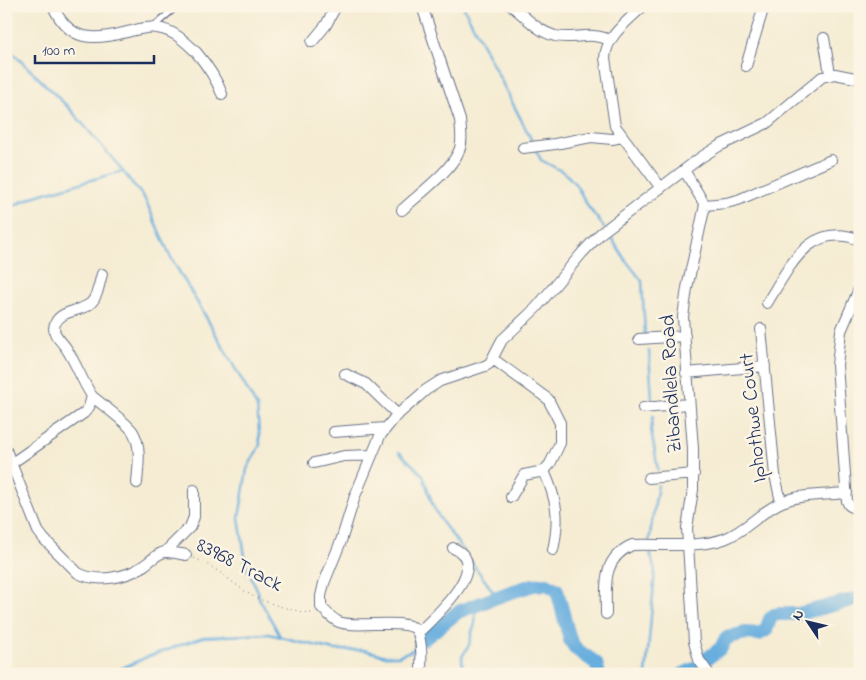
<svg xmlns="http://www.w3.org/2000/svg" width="866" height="680" viewBox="0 0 866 680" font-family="'Indie Flower',sans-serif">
<rect width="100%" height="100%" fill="#fcf5e5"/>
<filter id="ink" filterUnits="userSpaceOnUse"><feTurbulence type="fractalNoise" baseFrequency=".02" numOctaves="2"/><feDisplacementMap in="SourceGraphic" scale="10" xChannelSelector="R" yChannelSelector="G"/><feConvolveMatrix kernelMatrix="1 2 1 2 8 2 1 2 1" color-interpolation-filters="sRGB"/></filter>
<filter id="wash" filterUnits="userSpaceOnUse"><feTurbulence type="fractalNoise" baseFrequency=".0096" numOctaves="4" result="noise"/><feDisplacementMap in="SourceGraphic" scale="20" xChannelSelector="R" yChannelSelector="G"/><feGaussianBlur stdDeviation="1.12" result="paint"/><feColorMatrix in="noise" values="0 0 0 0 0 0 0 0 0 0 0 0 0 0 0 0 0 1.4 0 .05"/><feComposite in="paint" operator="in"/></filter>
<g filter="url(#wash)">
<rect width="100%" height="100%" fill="#f5ecd3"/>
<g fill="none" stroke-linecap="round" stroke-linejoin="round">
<path stroke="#67aede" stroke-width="2.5" d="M 463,6 L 533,143
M 6,49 L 15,55 L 69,108 L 113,159 L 145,199 L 170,256 L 206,317 L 257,407 L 260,445 L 247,469 L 239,518 L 247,569 L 258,591 L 259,598 L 280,636
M 536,150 L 541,160 L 565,173 L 576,185 L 589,208 L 604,227
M 6,209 L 35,196 L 123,171
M 607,231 L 624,258 L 642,281 L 645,336
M 649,351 L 652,400
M 653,416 L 651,430 L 658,470
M 399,452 L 423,475 L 433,506 L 442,522 L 464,551
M 649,541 L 658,485
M 470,560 L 497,597
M 109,674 L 147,657 L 203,637 L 269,634 L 334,650 L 364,650 L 386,656 L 398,656 L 413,650 L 417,643
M 463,674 L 462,657 L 469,645 L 472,632 L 475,624 L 476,605
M 646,674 L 655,571 L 650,553"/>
<path stroke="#67aede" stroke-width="14" d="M 425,638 L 458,612 L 505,594 L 533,585 L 547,584 L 557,590 L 570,640 L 576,649 L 596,663 L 599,674
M 705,660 L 721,648 L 726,638 L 745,633 L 759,634 L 766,630 L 770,619 L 774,615 L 779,614 L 798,614 L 860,598
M 683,674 L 696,668"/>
</g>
</g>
<g filter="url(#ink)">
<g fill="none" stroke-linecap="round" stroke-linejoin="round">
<g stroke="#677187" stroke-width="8">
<path id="service" d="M 153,27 L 177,6"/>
</g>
<g stroke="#677187" stroke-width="12">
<path id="minor" d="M 53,6 C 69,42 93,41 127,32 C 137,30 147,26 157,28 C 173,30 185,41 196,52 C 207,65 216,78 222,94
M 512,6 C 526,17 537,31 555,36 C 574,40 590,31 610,40
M 643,6 C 628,21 606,36 605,58 L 615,126 L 661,188
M 824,38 L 830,74
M 312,42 L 326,25 L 336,6
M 746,66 L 764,6
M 523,148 L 555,144 L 591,137 L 612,139 L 622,137
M 684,170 L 705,205 L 687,288 L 683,317 L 693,448 L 693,490 L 687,528 L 694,642 L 699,660 L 709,674
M 705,205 L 726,203 L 738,200 L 831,160
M 402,210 C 419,194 449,173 459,151 C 463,142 461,131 460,120 L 422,6
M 767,303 C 789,268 809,220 860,240
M 761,329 L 775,475 L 781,502
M 639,339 L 685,336
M 493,359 L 548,399 L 560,423 L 560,443 L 550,464 L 544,471 L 524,475 L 511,497
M 686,373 L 765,366
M 345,374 L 366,384 L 398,415
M 92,396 C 101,404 129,424 133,432 C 142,447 138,467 137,483
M 643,408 L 689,404
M 334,432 L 385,428
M 6,450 L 38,531 L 44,539 L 78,573 C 97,583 126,578 143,566 C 150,562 158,552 166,552 C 172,552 180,554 186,555
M 12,463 L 84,413 L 89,407 L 92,396 C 82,381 76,363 66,348 C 61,340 51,334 55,324 C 60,310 81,312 91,303 C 98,296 99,284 102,274
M 314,463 L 344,456 L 372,455
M 544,471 C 557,500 560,518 553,550
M 649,478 L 694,474
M 854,508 L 849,505 L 847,501 L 837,365 L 841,331 L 860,287
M 165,552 L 190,527 L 194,517 L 194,490
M 606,614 C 606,586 601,559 632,545 C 661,544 697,548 724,539 C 746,531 761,511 782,502 C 800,494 828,495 847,493
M 418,633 C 434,617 494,565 453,548
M 421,674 C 421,661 423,643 417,631 C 410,617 355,629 339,622 C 332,619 326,612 321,607 L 321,596 L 324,583 L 341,541 L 355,496 L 380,436 L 395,417 L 426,390 L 440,381 L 485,366 L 490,363 L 502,340 L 536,308 L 582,253 L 601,233 L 700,158 L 719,146 L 767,123 L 822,77 L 835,74 L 860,79"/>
</g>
<path stroke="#677187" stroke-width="1" stroke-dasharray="1 4" stroke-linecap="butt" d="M 194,558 C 214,566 229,580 246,592 C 259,601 298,613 313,613"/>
<use href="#service" stroke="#fff" stroke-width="5"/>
<use href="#minor" stroke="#fff" stroke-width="10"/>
</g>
</g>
<g text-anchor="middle" stroke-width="5" stroke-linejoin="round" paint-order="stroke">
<g font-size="21" fill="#1b2f5e" stroke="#fcf5e5">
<text transform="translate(670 384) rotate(-93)" y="7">Zibandlela Road</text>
<text transform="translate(752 418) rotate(-96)" y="7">Iphothwe Court</text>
<text transform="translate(240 564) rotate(27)" y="7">83968 Track</text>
</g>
</g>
<rect width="866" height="680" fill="none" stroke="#fcf5e5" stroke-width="25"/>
<g transform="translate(808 622) rotate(305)" stroke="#fcf5e5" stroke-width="4" paint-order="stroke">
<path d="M0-4L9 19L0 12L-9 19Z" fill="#1b2f5e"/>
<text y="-8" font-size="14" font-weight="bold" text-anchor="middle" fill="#1b2f5e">N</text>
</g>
<path d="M35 55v8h119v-8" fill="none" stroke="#1b2f5e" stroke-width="2.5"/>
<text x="42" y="55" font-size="15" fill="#1b2f5e" stroke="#fcf5e5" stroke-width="4" paint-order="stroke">100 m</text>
</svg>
